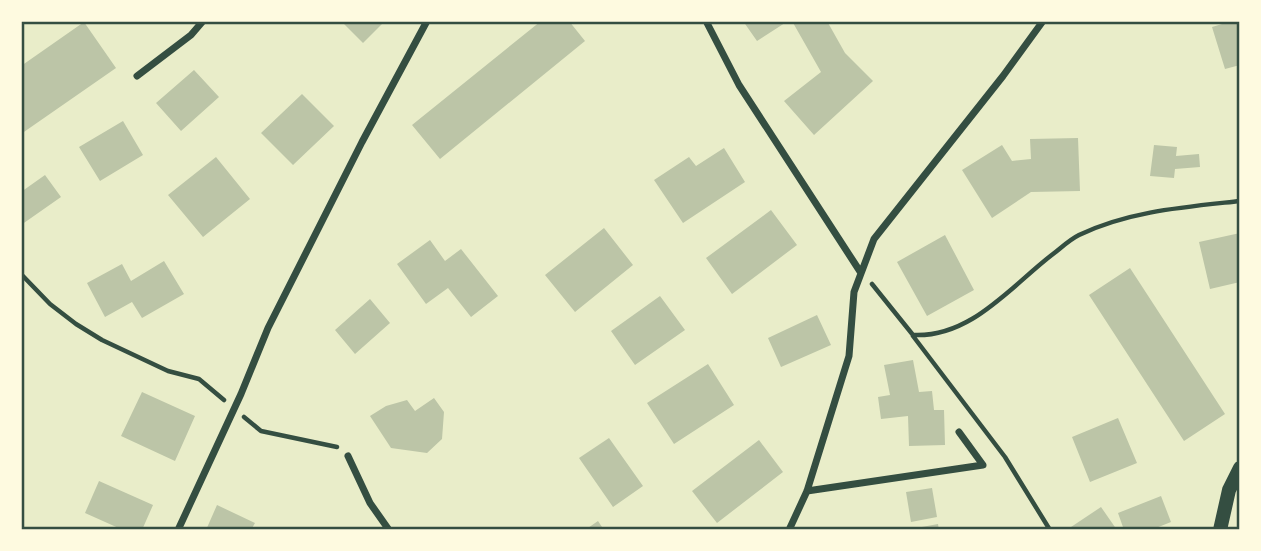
<svg xmlns="http://www.w3.org/2000/svg" width="1261" height="551" viewBox="0 0 1261 551" font-family="Literata,serif">
<rect width="100%" height="100%" fill="#e9edc9"/>
<path fill="#bcc5a7" d="M 341,21 L 385,21 L 363,43 Z
M 541,21 L 569,21 L 585,41 L 440,159 L 412,125 Z
M 743,21 L 788,21 L 757,41 Z
M 792,21 L 827,21 L 845,53 L 873,81 L 814,135 L 784,101 L 821,72 Z
M 1232,21 L 1240,21 L 1240,65 L 1225,69 L 1212,27 Z
M 84,22 L 116,68 L 21,134 L 21,66 Z
M 194,70 L 219,97 L 181,131 L 156,103 Z
M 302,94 L 334,126 L 293,165 L 261,133 Z
M 123,121 L 143,155 L 100,181 L 79,147 Z
M 1078,138 L 1080,191 L 1031,192 L 992,218 L 962,170 L 1002,145 L 1012,161 L 1031,159 L 1030,139 Z
M 1154,145 L 1177,147 L 1176,156 L 1199,154 L 1200,167 L 1175,169 L 1174,178 L 1150,176 Z
M 724,148 L 745,182 L 683,223 L 654,180 L 689,157 L 696,166 Z
M 216,157 L 250,199 L 203,237 L 168,195 Z
M 45,175 L 61,197 L 21,225 L 21,192 Z
M 771,210 L 797,245 L 732,294 L 706,258 Z
M 604,228 L 633,265 L 575,312 L 545,275 Z
M 1240,233 L 1240,282 L 1210,289 L 1199,242 Z
M 945,235 L 974,290 L 927,316 L 897,262 Z
M 430,240 L 445,261 L 461,249 L 498,296 L 471,317 L 448,288 L 426,304 L 397,264 Z
M 164,261 L 184,294 L 142,318 L 132,302 L 105,317 L 87,283 L 122,264 L 131,281 Z
M 1130,268 L 1225,414 L 1184,441 L 1089,295 Z
M 660,296 L 685,330 L 635,365 L 611,331 Z
M 370,299 L 390,323 L 355,354 L 335,330 Z
M 817,315 L 831,345 L 781,367 L 768,338 Z
M 913,360 L 919,392 L 932,391 L 934,410 L 944,410 L 945,445 L 909,446 L 908,416 L 881,419 L 878,397 L 890,395 L 884,365 Z
M 708,364 L 734,405 L 674,444 L 647,403 Z
M 142,392 L 195,416 L 175,461 L 121,436 Z
M 434,398 L 444,412 L 442,439 L 427,453 L 391,448 L 370,416 L 386,406 L 407,400 L 415,411 Z
M 1118,418 L 1137,463 L 1090,482 L 1072,437 Z
M 609,438 L 643,486 L 613,507 L 579,458 Z
M 759,440 L 783,472 L 717,523 L 692,491 Z
M 99,481 L 153,505 L 142,530 L 123,530 L 85,513 Z
M 932,488 L 937,517 L 911,522 L 906,492 Z
M 1161,496 L 1171,522 L 1151,530 L 1124,530 L 1118,513 Z
M 217,505 L 255,523 L 251,530 L 206,530 Z
M 1101,507 L 1117,530 L 1073,530 L 1071,527 Z
M 598,521 L 604,530 L 585,530 Z
M 938,524 L 939,530 L 911,530 L 911,529 Z"/>
<g fill="none" stroke-linecap="round" stroke-linejoin="round">
<path stroke="#344e41" stroke-width="4.5" d="M 21,274 L 50,304 L 76,324 L 102,340 L 168,371 L 199,379 L 224,400
M 872,284 L 913,335 C 971,338 1011,286 1053,254 C 1061,248 1069,240 1079,235 C 1129,211 1185,207 1240,201
M 913,336 L 1005,457 L 1050,530
M 244,417 L 261,431 L 337,447"/>
<path stroke="#344e41" stroke-width="7" d="M 706,21 L 739,85 L 861,273
M 137,76 L 191,35 L 203,21
M 348,456 L 370,503 L 389,530
M 807,491 L 983,465 L 959,432
M 178,530 L 241,394 L 268,328 L 362,142 L 427,21
M 789,530 L 807,491 L 849,356 L 854,292 L 874,239 L 1003,76 L 1043,21"/>
<path stroke="#344e41" stroke-width="14" d="M 1220,530 L 1229,490 L 1240,468"/>
</g>
<rect width="1261" height="551" fill="none" stroke="#fefae0" stroke-width="46"/>
<rect x="23" y="23" width="1215" height="505" fill="none" stroke="#344e41" stroke-width="2.5"/>
</svg>
